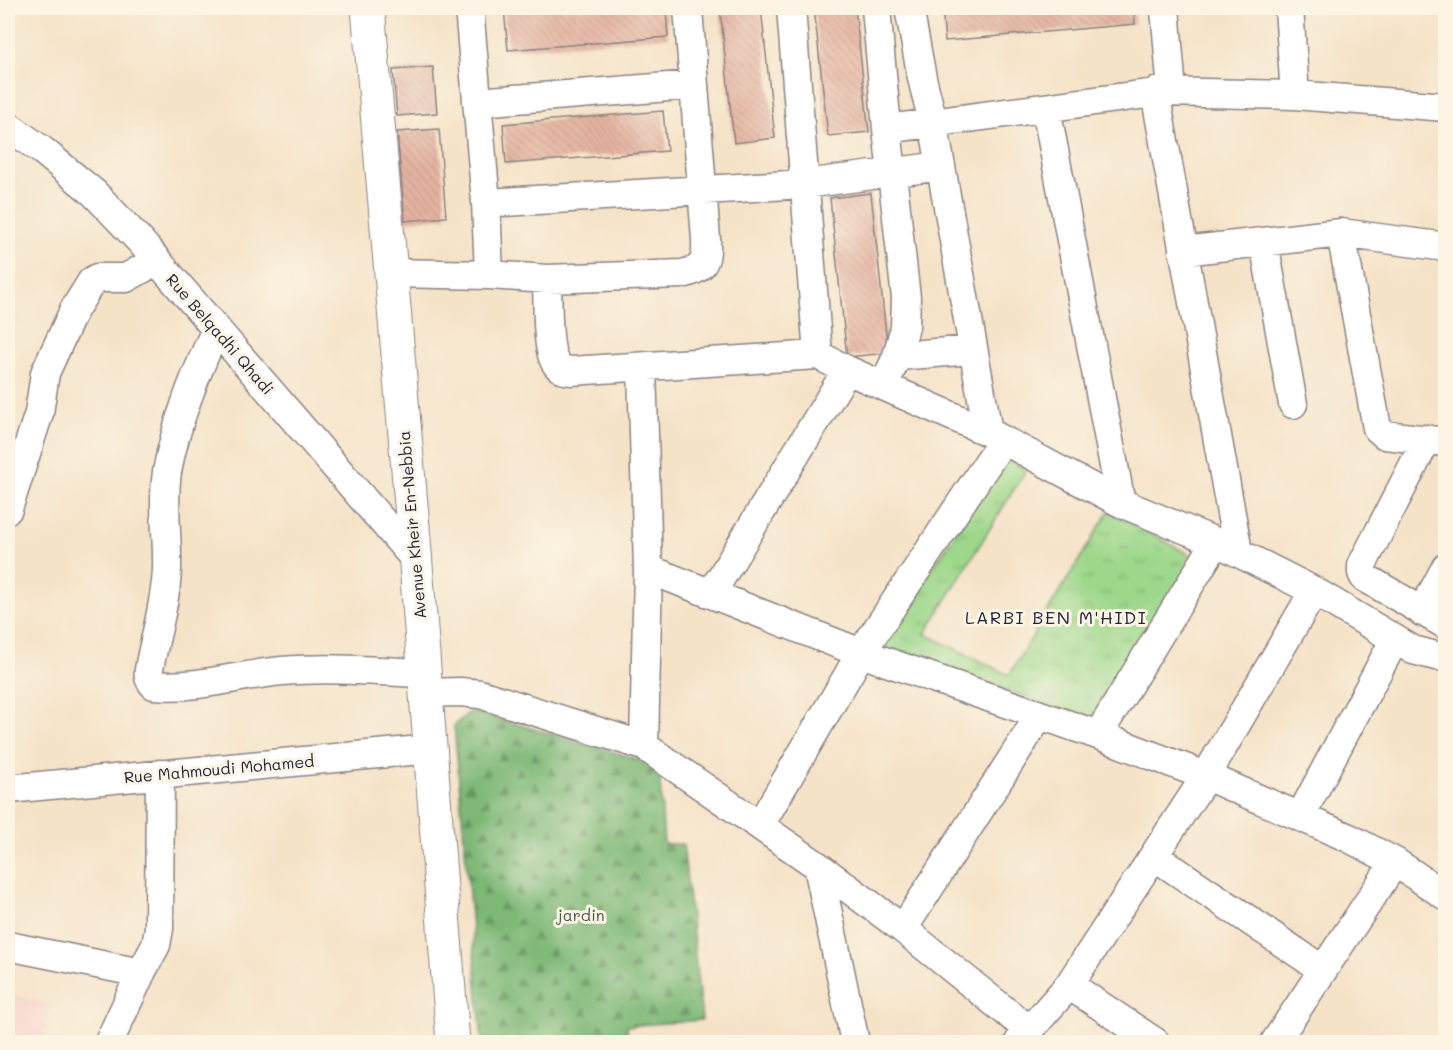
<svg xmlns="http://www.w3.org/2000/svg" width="1453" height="1050" viewBox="0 0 1453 1050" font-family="Mali,sans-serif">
<defs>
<pattern id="forest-firs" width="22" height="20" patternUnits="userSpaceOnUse" patternTransform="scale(1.5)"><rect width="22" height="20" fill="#7db876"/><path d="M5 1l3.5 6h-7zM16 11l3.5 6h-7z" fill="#669562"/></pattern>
<pattern id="park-tufts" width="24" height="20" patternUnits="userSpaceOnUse" patternTransform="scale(1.5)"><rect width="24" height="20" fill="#9cd78a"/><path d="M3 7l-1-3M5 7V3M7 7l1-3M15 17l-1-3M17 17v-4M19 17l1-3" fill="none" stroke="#86b878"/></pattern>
<pattern id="building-back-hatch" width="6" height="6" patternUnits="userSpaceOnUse" patternTransform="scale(1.5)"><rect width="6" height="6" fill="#e5b4a0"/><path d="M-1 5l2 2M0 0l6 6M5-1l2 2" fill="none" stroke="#c49a8b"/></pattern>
</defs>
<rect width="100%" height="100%" fill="#fcf5e5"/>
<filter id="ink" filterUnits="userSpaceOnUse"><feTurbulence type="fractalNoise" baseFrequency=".0167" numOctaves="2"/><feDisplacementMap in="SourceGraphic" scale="12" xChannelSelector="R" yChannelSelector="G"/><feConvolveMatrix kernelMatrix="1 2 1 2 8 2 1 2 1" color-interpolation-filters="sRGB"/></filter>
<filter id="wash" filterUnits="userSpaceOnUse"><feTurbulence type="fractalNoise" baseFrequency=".008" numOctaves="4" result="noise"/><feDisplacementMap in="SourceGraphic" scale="24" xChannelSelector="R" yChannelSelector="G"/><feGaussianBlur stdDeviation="1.35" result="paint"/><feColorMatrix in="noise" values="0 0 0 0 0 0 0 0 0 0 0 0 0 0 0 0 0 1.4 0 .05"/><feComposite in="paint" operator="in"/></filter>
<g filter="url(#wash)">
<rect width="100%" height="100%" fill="#f5e3c8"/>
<path fill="#f7d1c8" d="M 8,994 L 50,1004 L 43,1042 L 8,1042 Z"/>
<path fill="url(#forest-firs)" stroke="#506d58" stroke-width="1.5" d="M 471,711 L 659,765 L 664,844 L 683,844 L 702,1020 L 627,1026 L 628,1042 L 482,1042 L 454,725 Z"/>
<path fill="url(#park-tufts)" stroke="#5f7c62" stroke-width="1.5" d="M 1005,458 L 1026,470 L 925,634 L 1009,675 L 1109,511 L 1196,558 L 1092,719 L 880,648 Z"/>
<g id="blocks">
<path fill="url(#building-back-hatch)" d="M 520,8 L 666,8 L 668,37 L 508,50 L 504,9 Z
M 720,8 L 761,8 L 775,138 L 734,143 Z
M 814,8 L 855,8 L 869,132 L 828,136 Z
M 942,8 L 1134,8 L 1135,24 L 945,41 Z
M 433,67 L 437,113 L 397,116 L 393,70 Z
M 663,111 L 667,151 L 506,164 L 503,124 Z
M 439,129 L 446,217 L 405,221 L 397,132 Z
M 871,193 L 888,353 L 847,357 L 830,198 Z"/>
</g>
</g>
<g filter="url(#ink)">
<use href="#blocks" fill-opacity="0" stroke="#8c8282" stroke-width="1.5"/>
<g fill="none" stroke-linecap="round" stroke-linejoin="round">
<g stroke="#8c8282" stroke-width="31">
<path id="minor" d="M 469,8 L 486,203 L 489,275 L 547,279 L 682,274 C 704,269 707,262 706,239 L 688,8
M 791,8 L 818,355
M 876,8 L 887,129 L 906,298 L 905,327 L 897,356 L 884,386
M 909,8 L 922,78 L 933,122 L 988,432
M 1165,8 L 1172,92
M 1289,8 L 1295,95
M 1155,92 L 1238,552
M 477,102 L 694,85
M 1046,108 L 1121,503
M 8,126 L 43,151 L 94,193 L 141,242 L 415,559
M 887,129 L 1162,92 L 1295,95 L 1446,107
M 486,203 L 805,184 L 941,166
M 1341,233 L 1377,428 L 1385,435 L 1446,442
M 1264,242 L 1293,404
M 1183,251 L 1341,233 L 1446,247
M 391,273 L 489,275
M 547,279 C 548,299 546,347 555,362 C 559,369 564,370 571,371 L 818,355 L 847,370 L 988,432 L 1121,503 L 1216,542 L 1098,735
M 216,329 C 195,376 176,422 167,472 C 162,505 168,537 167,569 C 166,600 156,633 150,664 C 148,673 147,678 154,685 C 197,689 239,675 282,671 C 329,667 377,671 424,673
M 897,356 L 973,350
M 642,367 L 648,569 L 644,746
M 1427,439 L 1362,565 L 1362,573 L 1364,577 L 1446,625
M 8,509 L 39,413 L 45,373 L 74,310 L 92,281 L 97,278 L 126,278 L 156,261
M 1221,544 L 1314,591 L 1413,650 L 1436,656 L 1446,656
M 648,569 L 861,653 L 1098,735 L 1206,776 L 1349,838 L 1395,862 L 1446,896
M 711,594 L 847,370
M 1422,612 L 1446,567
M 425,693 L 460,692 L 480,694 L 644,746 L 818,866 L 903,929 L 1029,1030
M 8,789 L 431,749
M 1300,817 L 1395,639
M 760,825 L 861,653 L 1003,440
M 1154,856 L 1323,970
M 818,866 L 855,1042
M 903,929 L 1040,715
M 8,946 L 141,973 L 109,1042
M 141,973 L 156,945 L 159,929 L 160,774
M 1069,985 L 1155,1042
M 1019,1042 L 1069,985 L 1206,776 L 1314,591
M 1275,1042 L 1395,862"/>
</g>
<g stroke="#8c8282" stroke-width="35">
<path id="major" d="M 368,8 L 414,539 L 453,1042"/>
</g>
<use href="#minor" stroke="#fff" stroke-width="28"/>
<use href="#major" stroke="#fff" stroke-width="33"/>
</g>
</g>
<g text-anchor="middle" stroke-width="6" stroke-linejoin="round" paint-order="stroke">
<g font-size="16" fill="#22223b" stroke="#fcf5e5">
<text transform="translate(220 334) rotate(49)" y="6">Rue Belqadhi Qhadi</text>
<text transform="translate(412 525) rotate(-95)" y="6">Avenue Kheir En-Nebbia</text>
<text transform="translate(219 769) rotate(-5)" y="6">Rue Mahmoudi Mohamed</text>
</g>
<g font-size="16" fill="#475853" stroke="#fcf5e5">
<text x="581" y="921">jardin</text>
</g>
<g font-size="18" letter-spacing="1.5" fill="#22223b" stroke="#fcf5e5">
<text x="1056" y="624">LARBI BEN M'HIDI</text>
</g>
</g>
<rect width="1453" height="1050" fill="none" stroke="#fcf5e5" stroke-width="30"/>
</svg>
